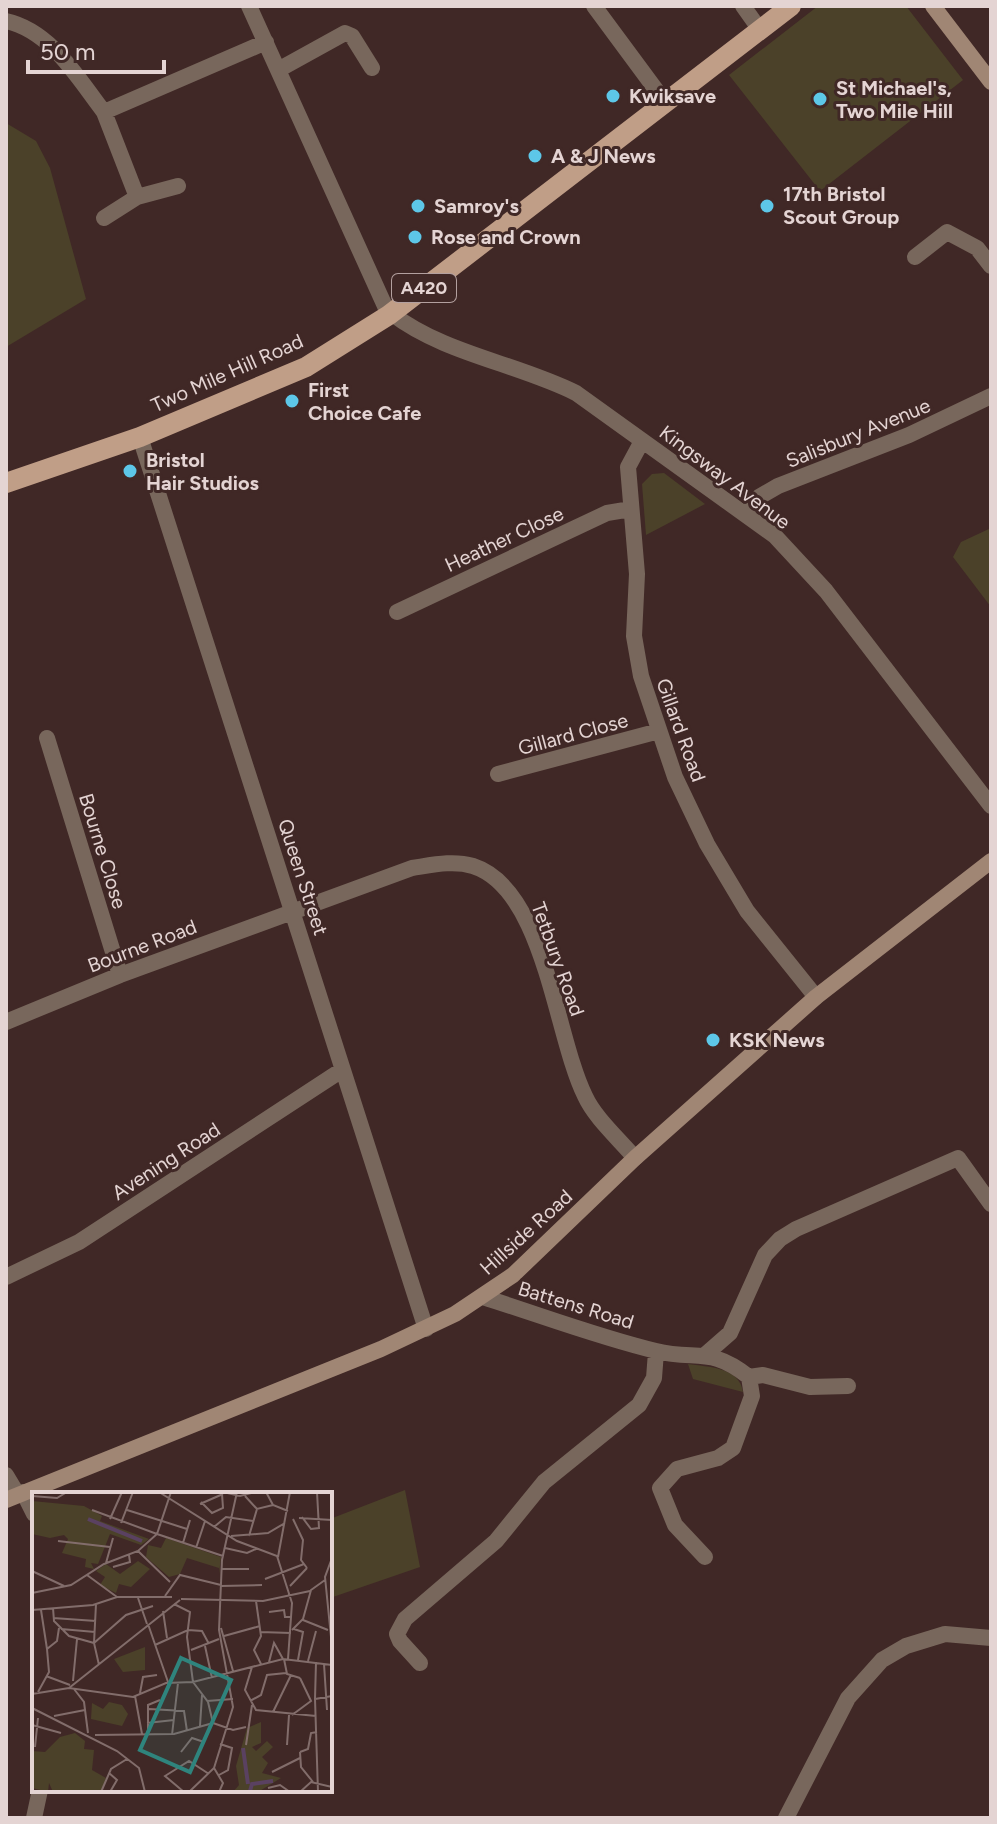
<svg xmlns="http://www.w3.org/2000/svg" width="997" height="1824" viewBox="0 0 997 1824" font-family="Figtree,sans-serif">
<rect width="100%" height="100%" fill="#402826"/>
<path fill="#4b4129" d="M 818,6 L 906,6 L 963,80 L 820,191 L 729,75 Z
M 6,123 L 36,141 L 50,168 L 86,299 L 6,347 Z
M 664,473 L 705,504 L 646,535 L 642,484 L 652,474 Z
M 991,528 L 991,607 L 953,557 L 961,542 Z
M 688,1364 C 708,1367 740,1367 743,1392 L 693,1379 Z
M 405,1490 L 420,1567 L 330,1598 L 330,1519 Z"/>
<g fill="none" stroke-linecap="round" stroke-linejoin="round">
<path stroke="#78675c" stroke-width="16" d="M 249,6 L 389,315
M 594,6 L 665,102
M 743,6 L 760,30
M 6,21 C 51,31 77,77 104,112 L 266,42
M 278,70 L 345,33 L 352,36 L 372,68
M 104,112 L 137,197
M 104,218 L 137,197 L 178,186
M 915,257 L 947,232 L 977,248 L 991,266
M 391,313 C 444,354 516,363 576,393 L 775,536 L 826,591 L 991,806
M 140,437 L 426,1329
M 642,441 L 628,467 L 637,574 L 634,636 L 641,676 L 675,777 L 707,844 L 747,911 L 816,997
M 746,514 L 759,497 L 778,486 L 909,435 L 991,396
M 397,612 L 607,513 L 631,509
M 47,738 L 120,975
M 498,774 L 659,731
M 6,1022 L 120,975 L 412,868 C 432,865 453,860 473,866 C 545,889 555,1036 585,1096 C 595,1118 619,1139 635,1158
M 6,1277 L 79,1242 L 342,1070
M 483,1297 C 540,1315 598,1337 656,1351 C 697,1361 710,1346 749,1377 L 752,1396 L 733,1448 L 718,1458 L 677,1469 L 660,1488 L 675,1525 L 705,1557
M 706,1354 L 730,1333 L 765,1255 L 780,1239 L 796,1229 L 958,1158 L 991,1204
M 749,1377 L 763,1375 L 810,1387 L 848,1386
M 6,1475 L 18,1495
M 23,1492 L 34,1514
M 420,1663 L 400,1641 L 397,1634 L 405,1619 L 496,1541 L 544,1482 L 639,1405 L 654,1378 L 656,1352
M 34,1818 L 40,1790
M 786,1818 L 848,1698 L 882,1660 L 906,1646 L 945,1634 L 991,1638"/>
<path stroke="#a08674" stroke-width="16" d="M 933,6 L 991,82
M 6,1500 L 381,1349 L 455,1314 L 513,1275 L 635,1158 L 816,997 L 991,861"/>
<path stroke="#c09e87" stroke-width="20" d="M 6,483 L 140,437 L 306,367 L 389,315 L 791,6"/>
</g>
<g fill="#5dc7e8" stroke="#402826" stroke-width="3">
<circle cx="613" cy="96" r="8"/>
<circle cx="820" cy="99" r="8"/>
<circle cx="535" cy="156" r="8"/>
<circle cx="418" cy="206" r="8"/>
<circle cx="767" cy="206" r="8"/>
<circle cx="415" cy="237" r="8"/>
<circle cx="292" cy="401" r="8"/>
<circle cx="130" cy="471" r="8"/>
<circle cx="713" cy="1040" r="8"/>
</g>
<g text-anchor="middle" stroke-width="6" stroke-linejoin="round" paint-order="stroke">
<rect fill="#402826" stroke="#b3a09f" stroke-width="2" x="392" y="274" width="64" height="28" rx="6"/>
<g font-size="18" font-weight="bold" fill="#e4d4d3">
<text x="424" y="294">A420</text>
</g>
<g font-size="20" font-weight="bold" fill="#e4d4d3" stroke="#402826" text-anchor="start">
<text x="836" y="95">St Michael's,<tspan x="836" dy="23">Two Mile Hill</tspan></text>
<text x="629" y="103">Kwiksave</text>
<text x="551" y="163">A &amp; J News</text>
<text x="783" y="201">17th Bristol<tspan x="783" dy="23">Scout Group</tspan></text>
<text x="434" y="213">Samroy's</text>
<text x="431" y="244">Rose and Crown</text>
<text x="308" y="397">First<tspan x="308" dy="23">Choice Cafe</tspan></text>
<text x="146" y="467">Bristol<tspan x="146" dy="23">Hair Studios</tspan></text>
<text x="729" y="1047">KSK News</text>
</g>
<g font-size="20" fill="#e4d4d3" stroke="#402826">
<text transform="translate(227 373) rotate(-24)" y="7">Two Mile Hill Road</text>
<text transform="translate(858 433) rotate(-22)" y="7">Salisbury Avenue</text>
<text transform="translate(725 477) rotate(37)" y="7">Kingsway Avenue</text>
<text transform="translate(504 539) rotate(-25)" y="7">Heather Close</text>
<text transform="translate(681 730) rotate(70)" y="7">Gillard Road</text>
<text transform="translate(573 734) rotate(-15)" y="7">Gillard Close</text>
<text transform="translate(103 851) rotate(73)" y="7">Bourne Close</text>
<text transform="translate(303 877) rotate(72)" y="7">Queen Street</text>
<text transform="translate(142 946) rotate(-21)" y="7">Bourne Road</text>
<text transform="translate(558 959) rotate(70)" y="7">Tetbury Road</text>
<text transform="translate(166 1161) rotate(-33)" y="7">Avening Road</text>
<text transform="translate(526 1232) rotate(-42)" y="7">Hillside Road</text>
<text transform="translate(576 1305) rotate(17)" y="7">Battens Road</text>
</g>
</g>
<g transform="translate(32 1492)">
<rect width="300" height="300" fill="#402826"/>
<path d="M 0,9 L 52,14 L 70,24 L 68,29 L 117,47 L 109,53 L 78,42 L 66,72 L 59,71 L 62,77 L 53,75 L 54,67 L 30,61 L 36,47 L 32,43 L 18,46 L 0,42 ZM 134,46 L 189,65 L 187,82 L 187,76 L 155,66 L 148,82 L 137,85 L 114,65 L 116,53 L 129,56 ZM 106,69 L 118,77 L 99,95 L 87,92 L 84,101 L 68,93 L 73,85 L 64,79 L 74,72 L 88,82 ZM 113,155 L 113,178 L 91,180 L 82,167 ZM 77,210 L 90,213 L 96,222 L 90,234 L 59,227 L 60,211 L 71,217 ZM 229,230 L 229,251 L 220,255 L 224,259 L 235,249 L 241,255 L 230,265 L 236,271 L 230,281 L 249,286 L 226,300 L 201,300 L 207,293 L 204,274 L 215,236 ZM 43,241 L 53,249 L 52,257 L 62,258 L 60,278 L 74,286 L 69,300 L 21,300 L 17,291 L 16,300 L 0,296 L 0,259 L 13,260 L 28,245 Z" fill="#4b4129"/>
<path fill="none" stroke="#5a4161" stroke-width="4" d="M 56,27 L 110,49M 211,256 L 216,292M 218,299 L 220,292 L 241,289"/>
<path fill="none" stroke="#826d6b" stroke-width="2" d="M 127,0 L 205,49 L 245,64 L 260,111 L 256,167M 191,0 L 208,4 L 223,0M 234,0 L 241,13 L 256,19M 0,4 L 25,6 L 35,0M 213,4 L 225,17 L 241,13M 169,10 L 180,21 L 191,16 L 190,2M 168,12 L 191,2M 60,18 L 125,42M 95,18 L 130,29M 270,25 L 279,37 L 287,36 L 285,0M 267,26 L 300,28M 78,27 L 90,0M 261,27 L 271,48 L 269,68 L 275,76M 130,29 L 155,37M 89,31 L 101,0M 182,35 L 194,25 L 221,29M 125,42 L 191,64M 199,44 L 236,41 L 253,31M 217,44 L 225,17M 26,49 L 78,55M 151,51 L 158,28M 164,56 L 173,29M 193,56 L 215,61 L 224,57M 106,59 L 138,90M 246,65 L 258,0M 300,66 L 293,85 L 300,155M 74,71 L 81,46M 81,75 L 98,70 L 97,63M 190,77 L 217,77M 0,79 L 32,94M 55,83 L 85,105M 233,87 L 272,72M 189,94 L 230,93M 258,94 L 275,76M 0,101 L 39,93 L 72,72 L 106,59 L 125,42 L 139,0M 133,104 L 148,83 L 189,93M 106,106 L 115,132M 149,107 L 231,109 L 278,99M 224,109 L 229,144 L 222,158 L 229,172M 64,112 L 62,151 L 67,173M 142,112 L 158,120 L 155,145 L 161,190M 21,116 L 22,129 L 37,144 L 62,151M 0,118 L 61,113 L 85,105 L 140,105M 9,118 L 15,157M 131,119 L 135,146M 237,120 L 252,118 L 253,125 L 260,125M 21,126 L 64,129M 271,128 L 296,138M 116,132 L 136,190M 189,136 L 201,179M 29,137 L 63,140M 262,137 L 271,140 L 266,168M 260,138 L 271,127 L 279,98 L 293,88M 228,140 L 259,141M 192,144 L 228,134M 62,151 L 94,123 L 121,114M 123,153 L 156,138 L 170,139 L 177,152M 173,154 L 180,186M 159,158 L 187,147M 252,167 L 255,182 L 268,186M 276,169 L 284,139M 237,170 L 242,151 L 251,167M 284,170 L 283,207 L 300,204M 292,172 L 295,218M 220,175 L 213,198 L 224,218 L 284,224M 14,184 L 38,193M 41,189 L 45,147M 161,190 L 176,210 L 181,231M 37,196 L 148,108M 42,197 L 52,210 L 56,241M 6,200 L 17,180 L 15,157 L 25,149 L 27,136M 108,201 L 111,185 L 125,183M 0,202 L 37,196 L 101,205 L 134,191 L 161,190 L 251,167 L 300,173M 103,204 L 110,242M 283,207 L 286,300M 175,209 L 201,207M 218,209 L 229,203 L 235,183 L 254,181M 0,216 L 85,259 L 107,276 L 113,300M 117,217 L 152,219 L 155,239M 241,220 L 259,183M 260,223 L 279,209 L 268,186M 22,224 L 53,218M 115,231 L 142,228M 181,231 L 201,238 L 214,235M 0,233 L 29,241M 168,234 L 170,203M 116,242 L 116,213 L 128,208M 63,243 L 142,242 L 181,231M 140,243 L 146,191M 214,253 L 220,213M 255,253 L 257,223M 3,255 L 6,226M 149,260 L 160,246 L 172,250M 268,260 L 269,275 L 281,290M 268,260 L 276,257 L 279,241 L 285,240M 182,276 L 191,291 L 187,300M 240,280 L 268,266M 77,281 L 85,288 L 78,300M 187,283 L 196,278 L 200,256 L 188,252M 236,296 L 248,293 L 258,300M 69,300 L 79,277 L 95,267M 152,300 L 133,284 L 157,269 L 177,282M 157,300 L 182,276 L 201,215 L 187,138 L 190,68 L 205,0M 268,300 L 279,290 L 300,295"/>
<path fill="#2f847d" fill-opacity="0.15" stroke="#2f847d" stroke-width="4" d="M 149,166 L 199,188 L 158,280 L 108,258 Z"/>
<rect width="300" height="300" fill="none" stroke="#e4d4d3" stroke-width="4"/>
</g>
<rect width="997" height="1824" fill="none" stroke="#e4d4d3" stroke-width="16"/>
<path d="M28 60v12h136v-12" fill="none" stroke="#e4d4d3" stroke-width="4"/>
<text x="40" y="60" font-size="24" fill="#e4d4d3" stroke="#402826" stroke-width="6" paint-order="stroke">50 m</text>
</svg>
